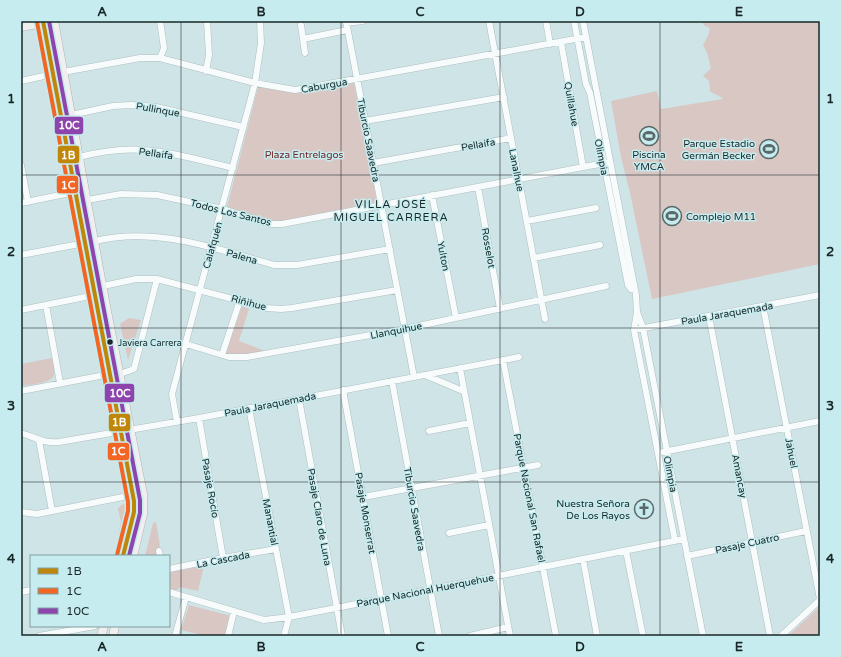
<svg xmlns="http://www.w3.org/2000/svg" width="841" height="657" viewBox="0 0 841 657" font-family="'Varela Round',sans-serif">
<rect width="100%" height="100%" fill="#cfe4e6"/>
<path fill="#d9c7c4" d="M 701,21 L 820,21 L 820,264 L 652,299 L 630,193 L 621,157 L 611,101 L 657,91 L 661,109 L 723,99 C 720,95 714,95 710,91 L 709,81 L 703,76 L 711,68 L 707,53 L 703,45 L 708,36 L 710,28 L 705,26 Z
M 53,33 L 61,73 L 56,71 L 49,34 Z
M 354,83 L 377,202 L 283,221 L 270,221 L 227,207 L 258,87 L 295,93 Z
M 62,100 C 70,116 77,153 75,171 Z
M 242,306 L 249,309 L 239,341 L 265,351 L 237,357 L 226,353 Z
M 129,318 L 141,320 L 128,360 L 120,324 Z
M 52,358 C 53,363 55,370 54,375 C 52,383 29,385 21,386 L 21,364 Z
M 125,504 C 127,515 124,526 120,537 L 118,536 L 121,522 L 118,509 L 121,505 Z
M 156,522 L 160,546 L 157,552 L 158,556 L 145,556 L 153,523 Z
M 204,566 L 198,591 L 180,587 L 176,591 L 169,589 L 169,572 Z
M 189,605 L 231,616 L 224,636 L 206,636 L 181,630 Z
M 820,606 L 820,636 L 788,636 Z"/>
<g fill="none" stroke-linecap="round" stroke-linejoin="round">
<g stroke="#afbfc0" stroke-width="7">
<path id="minor" d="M 160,21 L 164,48 L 160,58
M 346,21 L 414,377
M 489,21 L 545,319
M 546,21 L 550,44
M 574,21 L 586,84 L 590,93 L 628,285 L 631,289 L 635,290
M 583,21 L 636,295 L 637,312 L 634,330 L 675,541
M 346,23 L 363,21
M 301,25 L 305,53
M 303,39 L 347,30
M 561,42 L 583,167
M 206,71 L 209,55 L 207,21
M 63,72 L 140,58 L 160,58 L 255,83 L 295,90 L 586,37
M 21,81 L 53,74
M 71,115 L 113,106 L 131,105 L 156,107 L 243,127
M 365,121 L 504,97
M 79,157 C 99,152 122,148 143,150 C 173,152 203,161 233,168
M 373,163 L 511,138
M 21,165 L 28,202
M 478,187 L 500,309
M 432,195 L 456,318
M 87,200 L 121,194 L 157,195 L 223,209 L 270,224 L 282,224 L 610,162
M 21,203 L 75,192
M 527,221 L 596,208
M 95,241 C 155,226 217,249 274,265 L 297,265 L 390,249
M 21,255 L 85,243
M 534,258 L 600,245
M 103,286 L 136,279 L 157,279 L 267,308 L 281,309 L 292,308 L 397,290
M 46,305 L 60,383
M 763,306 L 820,599
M 21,310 L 95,295
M 637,312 L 643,328 L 703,636
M 709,316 L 770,636
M 639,329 L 820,295
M 186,344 L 229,357 L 247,357 L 404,329 L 606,286
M 222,355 L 240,300
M 503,360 L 556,636
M 460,368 L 510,636
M 120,374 L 134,369 L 157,279
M 425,375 L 463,391
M 392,381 L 439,636
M 343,390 L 388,636
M 21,391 L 110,374
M 299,399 L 342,636
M 249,408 L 289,617 L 284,636
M 199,418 L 223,558
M 177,422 L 172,394 L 255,83 L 261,43 L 260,21
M 429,431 L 470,423
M 21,433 C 34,437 45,444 59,442 L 199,418 L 519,357
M 39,440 L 52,511
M 663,452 L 820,421
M 363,497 L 538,465
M 21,512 L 37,514 L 133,495
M 449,533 L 489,525
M 159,551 L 160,556
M 626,551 L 643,636
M 687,556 L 806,531
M 583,559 L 597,636
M 169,569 L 223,558 L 276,549
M 21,592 L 31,590
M 169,592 L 264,620 L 289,617 L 336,608 L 684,539
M 39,636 L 95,626
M 175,636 L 186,597
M 228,636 L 234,611
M 470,636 L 508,627
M 781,636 L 820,600"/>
</g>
<g stroke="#b1b4b4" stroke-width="9">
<path id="major" d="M 43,21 L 134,501 L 134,512 L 123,556
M 54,21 L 105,301 L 143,494 L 143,514 L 133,556
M 21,27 L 48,22
M 101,636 L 104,626
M 113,636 L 115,626"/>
</g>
<use href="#minor" stroke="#f8fbfb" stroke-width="6"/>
<use href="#major" stroke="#f0efef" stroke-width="8"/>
<g stroke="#c6ecef" stroke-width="7">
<path id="bus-1" d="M 43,21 L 134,501 L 134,512 L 123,556"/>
</g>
<g stroke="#c6ecef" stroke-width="7">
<path id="bus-2" d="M 37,22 L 128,502 L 128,511 L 117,555"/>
</g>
<g stroke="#c6ecef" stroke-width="7">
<path id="bus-3" d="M 49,21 L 140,500 L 140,513 L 129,556"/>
</g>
<use href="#bus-1" stroke="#c0860a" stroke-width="4"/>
<use href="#bus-2" stroke="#f26522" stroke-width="4"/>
<use href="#bus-3" stroke="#8e44ad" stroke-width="4"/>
</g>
<path fill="none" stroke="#192728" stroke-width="1" stroke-opacity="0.55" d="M 181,21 L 181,636M 341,21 L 341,636M 500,21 L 500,636M 660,21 L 660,636M 21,175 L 820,175M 21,328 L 820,328M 21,482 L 820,482"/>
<defs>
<g id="stadium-ring" transform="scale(1)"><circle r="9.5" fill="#c6ecef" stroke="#59696a" stroke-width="1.5"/><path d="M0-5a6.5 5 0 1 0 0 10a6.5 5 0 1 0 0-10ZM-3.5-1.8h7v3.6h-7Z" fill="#59696a"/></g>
<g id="church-ring" transform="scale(1)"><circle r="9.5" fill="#c6ecef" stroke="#59696a" stroke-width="1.5"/><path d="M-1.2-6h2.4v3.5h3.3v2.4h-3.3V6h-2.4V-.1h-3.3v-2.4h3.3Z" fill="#59696a"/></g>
</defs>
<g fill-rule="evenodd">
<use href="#stadium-ring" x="649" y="136"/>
<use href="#stadium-ring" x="769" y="149"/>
<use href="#stadium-ring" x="672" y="216"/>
<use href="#church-ring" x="644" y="509"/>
</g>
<circle fill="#192728" stroke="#c6ecef" stroke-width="1.5" cx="110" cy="342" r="3.5"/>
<g text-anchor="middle" stroke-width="3" stroke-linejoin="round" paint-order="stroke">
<g font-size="9" fill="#192728" stroke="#c6ecef" text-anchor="start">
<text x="118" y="346">Javiera Carrera</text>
</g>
<g font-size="10" fill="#192728" stroke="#c6ecef">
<text transform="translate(324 85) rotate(-10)" y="4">Caburgua</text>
<text transform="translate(572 104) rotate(80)" y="4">Quillahue</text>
<text transform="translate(158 109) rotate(10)" y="4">Pullinque</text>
<text transform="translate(369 140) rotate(79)" y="4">Tiburcio Saavedra</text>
<text transform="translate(478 144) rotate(-10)" y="4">Pellaifa</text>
<text transform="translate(156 153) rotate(8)" y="4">Pellaifa</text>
<text transform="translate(602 157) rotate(79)" y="4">Olimpia</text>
<text transform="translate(517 170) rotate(79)" y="4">Lanalhue</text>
<text transform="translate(231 212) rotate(14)" y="4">Todos Los Santos</text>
<text transform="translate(212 245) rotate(-74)" y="4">Calafquén</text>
<text transform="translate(489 248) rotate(80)" y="4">Rosselot</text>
<text transform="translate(242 256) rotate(16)" y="4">Palena</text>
<text transform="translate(444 256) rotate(79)" y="4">Yulton</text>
<text transform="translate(249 302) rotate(15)" y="4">Riñihue</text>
<text transform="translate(727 313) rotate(-10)" y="4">Paula Jaraquemada</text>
<text transform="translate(396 330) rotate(-11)" y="4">Llanquihue</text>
<text transform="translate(270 404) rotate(-11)" y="4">Paula Jaraquemada</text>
<text transform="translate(792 453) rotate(79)" y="4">Jahuel</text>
<text transform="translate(671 474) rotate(79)" y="4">Olimpia</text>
<text transform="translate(740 476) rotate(79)" y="4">Amancay</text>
<text transform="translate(211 488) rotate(80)" y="4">Pasaje Rocío</text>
<text transform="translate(530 498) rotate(79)" y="4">Parque Nacional San Rafael</text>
<text transform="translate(415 509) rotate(80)" y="4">Tiburcio Saavedra</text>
<text transform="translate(366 513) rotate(80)" y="4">Pasaje Monserrat</text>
<text transform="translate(320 517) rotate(80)" y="4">Pasaje Claro de Luna</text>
<text transform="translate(271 522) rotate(79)" y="4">Manantial</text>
<text transform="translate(747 543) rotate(-12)" y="4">Pasaje Cuatro</text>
<text transform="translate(223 559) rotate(-11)" y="4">La Cascada</text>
<text transform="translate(425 590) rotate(-11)" y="4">Parque Nacional Huerquehue</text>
</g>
<g font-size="10" fill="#192728" stroke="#c6ecef" text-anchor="end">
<text x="755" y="147">Parque Estadio<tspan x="755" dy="12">Germán Becker</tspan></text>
<text x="649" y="158" text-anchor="middle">Piscina<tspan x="649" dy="12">YMCA</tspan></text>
<text x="686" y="220" text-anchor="start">Complejo M11</text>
<text x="630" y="507">Nuestra Señora<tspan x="630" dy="12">De Los Rayos</tspan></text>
</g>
<g font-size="10" fill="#732926" stroke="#c6ecef">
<text x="304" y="158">Plaza Entrelagos</text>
</g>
<g font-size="11" letter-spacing="1" fill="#192728" stroke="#c6ecef">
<text x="391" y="208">VILLA JOSÉ<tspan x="391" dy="13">MIGUEL CARRERA</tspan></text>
</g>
</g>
<g stroke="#c6ecef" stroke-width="1.5">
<rect x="54" y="116" width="30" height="19" rx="4" fill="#8e44ad"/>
<rect x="57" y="145" width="23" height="19" rx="4" fill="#c0860a"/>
<rect x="56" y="175" width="23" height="19" rx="4" fill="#f26522"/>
<rect x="104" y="383" width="31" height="20" rx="4" fill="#8e44ad"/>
<rect x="108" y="413" width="23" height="19" rx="4" fill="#c0860a"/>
<rect x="107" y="442" width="23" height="19" rx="4" fill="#f26522"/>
</g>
<g font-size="11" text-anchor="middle" font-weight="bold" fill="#fff">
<text x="69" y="129">10C</text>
<text x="68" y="159">1B</text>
<text x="68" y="189">1C</text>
<text x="120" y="397">10C</text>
<text x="119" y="426">1B</text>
<text x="118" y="455">1C</text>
</g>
<rect width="841" height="657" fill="none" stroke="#c6ecef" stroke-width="44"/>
<rect x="30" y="555" width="140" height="72" fill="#c6ecef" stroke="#819d9f"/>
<rect x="38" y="568" width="20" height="6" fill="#c0860a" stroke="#819d9f"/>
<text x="66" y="575" font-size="12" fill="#192728">1B</text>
<rect x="38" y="588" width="20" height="6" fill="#f26522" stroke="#819d9f"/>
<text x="66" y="595" font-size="12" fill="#192728">1C</text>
<rect x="38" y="608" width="20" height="6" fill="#8e44ad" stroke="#819d9f"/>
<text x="66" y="615" font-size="12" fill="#192728">10C</text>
<rect x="22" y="22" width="797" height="613" fill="none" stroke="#192728" stroke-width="1.5"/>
<g font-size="13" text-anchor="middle" font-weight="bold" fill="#192728">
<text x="102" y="16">A</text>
<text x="261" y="16">B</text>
<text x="420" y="16">C</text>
<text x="580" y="16">D</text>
<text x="739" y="16">E</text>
<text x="11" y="103">1</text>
<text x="830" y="103">1</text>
<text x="11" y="256">2</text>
<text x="830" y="256">2</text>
<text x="11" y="410">3</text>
<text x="830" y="410">3</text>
<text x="11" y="563">4</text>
<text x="830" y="563">4</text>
<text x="102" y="651">A</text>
<text x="261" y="651">B</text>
<text x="420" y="651">C</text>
<text x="580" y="651">D</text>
<text x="739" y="651">E</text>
</g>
</svg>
